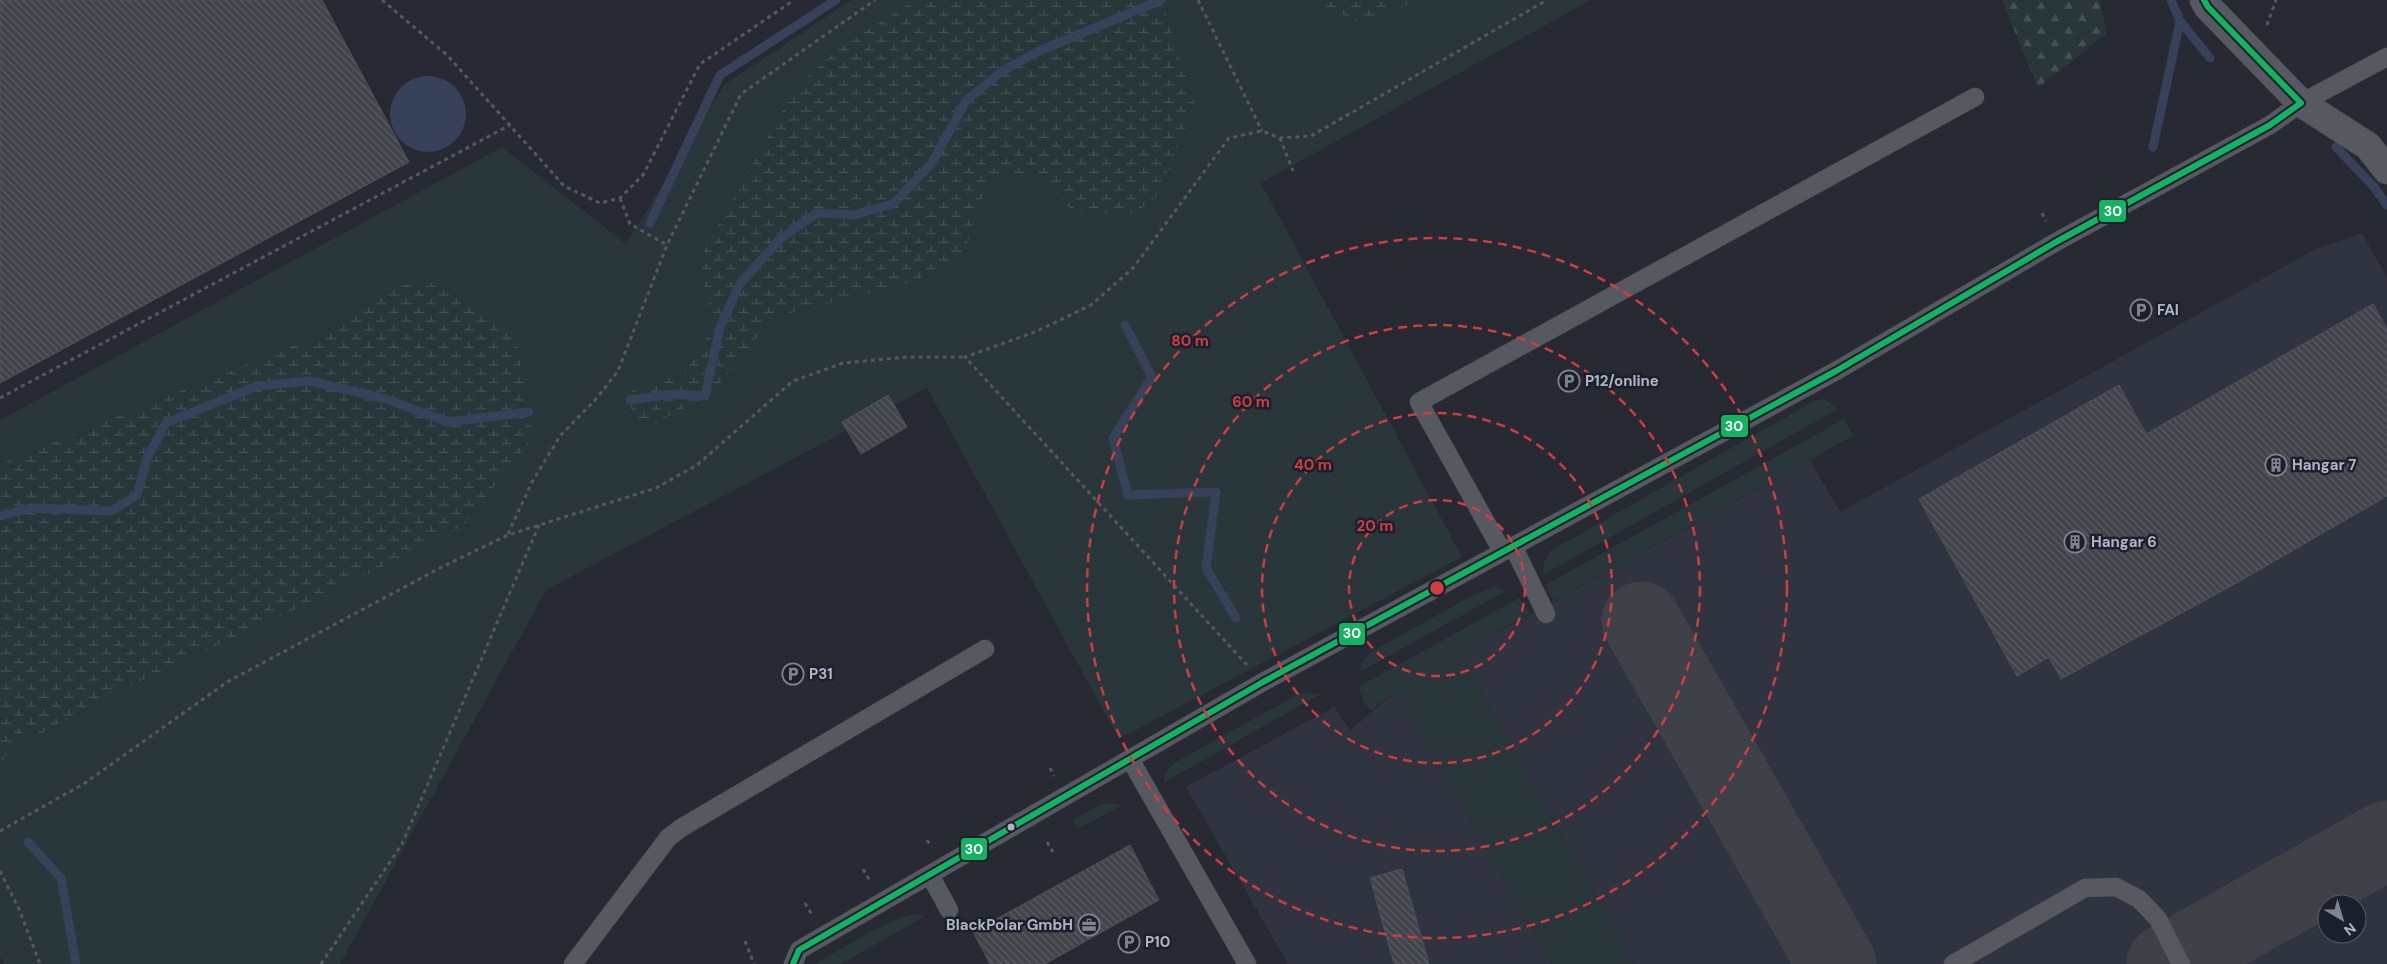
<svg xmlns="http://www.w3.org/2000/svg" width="2387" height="964" viewBox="0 0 2387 964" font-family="'DM Sans',sans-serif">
<defs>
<pattern id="forest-firs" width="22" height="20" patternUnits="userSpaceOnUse" patternTransform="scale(1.25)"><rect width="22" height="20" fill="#29363a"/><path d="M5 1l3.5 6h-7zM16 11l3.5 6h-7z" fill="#465155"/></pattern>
<pattern id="wetland-marsh" width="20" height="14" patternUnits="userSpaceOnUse" patternTransform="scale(1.25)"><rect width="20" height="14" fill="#29363a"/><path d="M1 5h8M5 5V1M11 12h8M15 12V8" fill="none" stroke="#465155"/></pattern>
<pattern id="building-back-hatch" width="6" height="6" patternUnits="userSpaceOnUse" patternTransform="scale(1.25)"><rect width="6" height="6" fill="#41444b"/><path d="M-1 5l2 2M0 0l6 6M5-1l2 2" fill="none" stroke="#5a5d63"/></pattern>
</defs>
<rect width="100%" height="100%" fill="#272a32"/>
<path fill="#303441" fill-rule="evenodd" d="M 2362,233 L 2387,278 L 2387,964 L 1634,964 L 1460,653 L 1810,460 L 1840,512 L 2316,249 ZM 2327,904 L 2357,904 L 2357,934 L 2327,934 Z
M 1397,691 L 1552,964 L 1288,964 L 1186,787 L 1334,707 L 1350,730 Z"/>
<path fill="#29363a" d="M 851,0 L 1591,0 L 1261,183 L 1462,557 L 1119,739 L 927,388 L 546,590 L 340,964 L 4,964 L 0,957 L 0,420 L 502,147 L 626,244 L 724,85 Z
M 1824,399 L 1838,409 L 1543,575 L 1544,562 L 1550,551 L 1814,401 Z
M 1844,419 L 1853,436 L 1554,601 L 1545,585 Z
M 1494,587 L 1506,591 L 1358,673 L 1363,661 L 1371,652 L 1473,595 Z
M 1519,598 L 1530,613 L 1460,653 L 1634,964 L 1552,964 L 1397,691 L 1371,711 L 1364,702 L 1358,687 Z
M 1300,693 L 1321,694 L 1163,783 L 1167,771 L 1174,763 Z
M 1109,803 L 1123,805 L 1078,829 L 1073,820 L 1097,806 Z
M 917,914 L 924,917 L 841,964 L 815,964 C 842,949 888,917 917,914 Z"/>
<path fill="url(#forest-firs)" d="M 2002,0 L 2099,0 L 2107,33 L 2038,88 Z"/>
<path fill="url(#wetland-marsh)" d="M 914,0 L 1161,0 L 1195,104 L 1158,195 L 1134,214 L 1074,212 L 1036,174 L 989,176 L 965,250 L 914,282 L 773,317 L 712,394 L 651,425 L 631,417 L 632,386 L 684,375 L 712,329 L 700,258 L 795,88 L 836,51 Z
M 1311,0 L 1421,0 L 1359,22 Z
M 432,283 L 473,304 L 517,343 L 533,437 L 463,526 L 307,604 L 99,700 L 39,735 L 25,729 L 0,765 L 0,464 L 332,330 L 397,285 Z"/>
<path fill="#38415a" d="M390 114a38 38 0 1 1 76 0a38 38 0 1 1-76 0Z"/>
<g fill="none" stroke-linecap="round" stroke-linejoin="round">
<path stroke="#38415a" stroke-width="9" d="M 2180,21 L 2210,58
M 2153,147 L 2180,21 L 2171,0
M 2336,147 L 2374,187 L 2387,205
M 650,223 L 720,75 L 836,0
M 1125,325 L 1152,377 L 1113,438 L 1128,495 L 1216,492 L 1206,568 L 1236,618
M 630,400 L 673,394 L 705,396 L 720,327 L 740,284 L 780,239 L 817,213 L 854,215 L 893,204 L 932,163 L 966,101 L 1002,71 L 1037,52 L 1161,0
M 0,516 L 31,508 L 112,511 L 137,495 L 147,458 L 166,423 L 257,386 L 310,381 L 386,399 L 448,422 L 529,412
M 28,842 L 61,878 L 76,964"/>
<path stroke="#3e4148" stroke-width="79" d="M 1641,621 L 1837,964
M 2166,964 L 2387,840"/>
</g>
<path fill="url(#building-back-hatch)" stroke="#4f525a" d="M 0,0 L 322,0 L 409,162 L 0,383 Z
M 2373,304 L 2387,329 L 2387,496 L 2233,585 L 2061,679 L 2049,657 L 2017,676 L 1919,499 L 2119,385 L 2146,434 Z
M 888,395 L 907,427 L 861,454 L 842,422 Z
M 1130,845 L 1159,900 L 1045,964 L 990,964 L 973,932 Z
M 1402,869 L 1429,964 L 1394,964 L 1370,878 Z"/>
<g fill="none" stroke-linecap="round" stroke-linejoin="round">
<g stroke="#43454b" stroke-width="19">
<path id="service" d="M 1513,546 L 1546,614
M 1502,551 L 1419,402 L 1975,97
M 1130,759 L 1247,964
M 930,875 L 949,910
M 573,964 L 668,838 L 681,828 L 985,649
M 793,964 L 799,950 L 1263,682 L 1836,371 L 2056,242 L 2270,125 L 2301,103 L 2387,57
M 1953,964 L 2085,888 L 2116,887 L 2139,899 L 2158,919 L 2181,964"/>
</g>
<g stroke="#43454b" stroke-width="29">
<path id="minor" d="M 2204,0 L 2208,7 L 2301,103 L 2368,146 L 2387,170"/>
</g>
<path stroke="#55585e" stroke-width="3" stroke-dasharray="4 4" stroke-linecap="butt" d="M 382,0 L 447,55 L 564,186 L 600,203 L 620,198 L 643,175 L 700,64 L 794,0
M 1198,0 L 1262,131
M 2267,25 L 2276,0
M 1280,138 L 1293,171
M 620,198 L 630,224 L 667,245
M 2042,213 L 2046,221
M 0,398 L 510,125
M 508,534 L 532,482 L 560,436 L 596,399 L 618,371 L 667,245 L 741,94 L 875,0
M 1247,665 L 965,357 L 1035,332 L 1091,305 L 1133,268 L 1229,138 L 1262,131 L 1280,138 L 1311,136 L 1547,0
M 1050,768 L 1054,776
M 0,831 L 85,783 L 227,682 L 442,567 L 508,535 L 656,488 L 697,465 L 793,381 L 843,363 L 908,357 L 965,357
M 927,840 L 932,847
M 1047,842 L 1053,852
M 863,869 L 870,881
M 0,871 L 19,909 L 40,964
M 805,903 L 812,915
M 745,941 L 754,964
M 321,964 L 402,844 L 539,525"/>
<use href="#service" stroke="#575960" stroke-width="18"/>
<use href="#minor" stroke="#575960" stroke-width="28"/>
<g stroke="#1c202c" stroke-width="10">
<path id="bus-1" d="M 2204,0 L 2208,7 L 2301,103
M 793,964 L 799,950 L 1263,682 L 1836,371 L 2056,242 L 2270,125 L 2301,103"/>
</g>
<use href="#bus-1" stroke="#13b361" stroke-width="6"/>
</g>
<g fill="none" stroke="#d03d3f" stroke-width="2.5" stroke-dasharray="9 6">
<circle cx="1437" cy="588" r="88"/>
<circle cx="1437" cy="588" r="175"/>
<circle cx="1437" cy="588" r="263"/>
<circle cx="1437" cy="588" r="350"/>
</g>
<defs>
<g id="parking-ring" transform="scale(1.125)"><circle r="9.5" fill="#1c202c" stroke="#818490" stroke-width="1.5"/><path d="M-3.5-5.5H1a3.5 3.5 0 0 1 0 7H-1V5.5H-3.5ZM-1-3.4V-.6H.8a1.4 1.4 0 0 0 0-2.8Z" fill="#818490"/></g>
<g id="building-ring" transform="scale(1.125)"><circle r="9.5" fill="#1c202c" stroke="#818490" stroke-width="1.5"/><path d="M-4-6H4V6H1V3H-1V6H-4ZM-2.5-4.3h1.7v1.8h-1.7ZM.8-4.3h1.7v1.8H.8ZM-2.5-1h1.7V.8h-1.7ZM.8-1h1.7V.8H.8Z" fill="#818490"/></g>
<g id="office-ring" transform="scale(1.125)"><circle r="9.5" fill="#1c202c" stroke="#818490" stroke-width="1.5"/><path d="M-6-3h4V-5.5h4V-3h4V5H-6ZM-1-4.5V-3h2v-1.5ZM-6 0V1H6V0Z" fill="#818490"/></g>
</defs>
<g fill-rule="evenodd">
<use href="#parking-ring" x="2141" y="310"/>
<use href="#parking-ring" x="1569" y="381"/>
<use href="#building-ring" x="2276" y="465"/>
<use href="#building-ring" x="2075" y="542"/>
<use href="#parking-ring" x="793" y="674"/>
<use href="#office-ring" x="1089" y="925"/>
<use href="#parking-ring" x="1129" y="942"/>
</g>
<circle fill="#b1b5c3" stroke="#1c202c" stroke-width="2" cx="1011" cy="827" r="4.5"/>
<g text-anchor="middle" stroke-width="5" stroke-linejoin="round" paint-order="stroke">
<g font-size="15" font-weight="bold" fill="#b1b5c3" stroke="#1c202c" text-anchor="start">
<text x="2157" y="315">FAI</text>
<text x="1585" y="386">P12/online</text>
<text x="2292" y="470">Hangar 7</text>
<text x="2091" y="547">Hangar 6</text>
<text x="809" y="679">P31</text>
<text x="1073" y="930" text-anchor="end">BlackPolar GmbH</text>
<text x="1145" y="947">P10</text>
</g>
</g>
<circle cx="1437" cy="588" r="8" fill="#d03d3f" stroke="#1c202c" stroke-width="2.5"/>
<g font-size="15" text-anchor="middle" font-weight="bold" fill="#d03d3f" stroke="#1c202c" stroke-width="5" stroke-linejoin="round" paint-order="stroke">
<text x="1190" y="346">80 m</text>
<text x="1251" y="407">60 m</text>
<text x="1313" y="470">40 m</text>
<text x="1375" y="531">20 m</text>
</g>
<g stroke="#1c202c" stroke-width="2">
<rect x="2098" y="199" width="29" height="24" rx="5" fill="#13b361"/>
<rect x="1720" y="414" width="29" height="24" rx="5" fill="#13b361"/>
<rect x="1338" y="622" width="28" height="24" rx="5" fill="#13b361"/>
<rect x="960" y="837" width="28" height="24" rx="5" fill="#13b361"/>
</g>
<g font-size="14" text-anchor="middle" font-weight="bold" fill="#fff">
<text x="2113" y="216">30</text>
<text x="1734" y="431">30</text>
<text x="1352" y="638">30</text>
<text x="974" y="854">30</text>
</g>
<g transform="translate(2342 919) rotate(142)"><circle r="24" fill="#1c202c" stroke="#585c68"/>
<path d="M0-4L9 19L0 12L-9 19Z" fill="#818490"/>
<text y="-8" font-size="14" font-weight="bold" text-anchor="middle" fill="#b1b5c3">N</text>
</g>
</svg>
